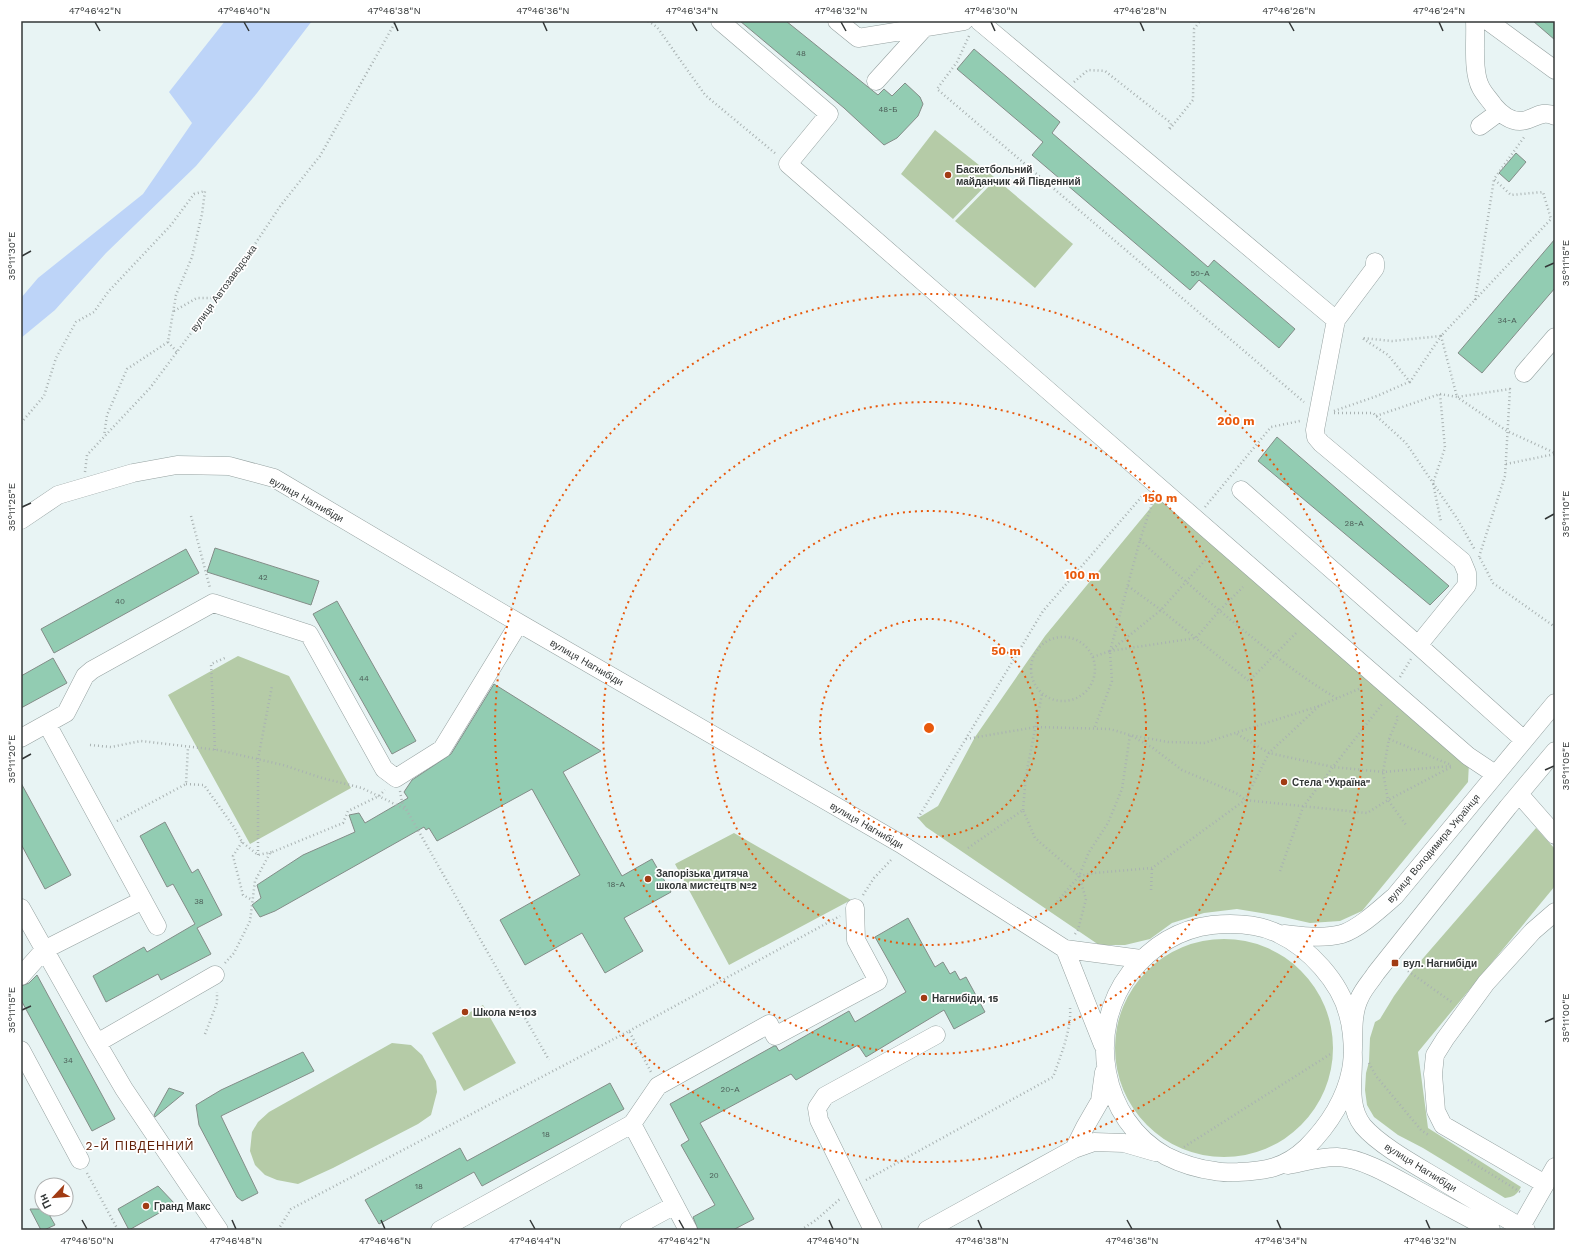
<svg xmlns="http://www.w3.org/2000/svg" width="1576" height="1251" viewBox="0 0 1576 1251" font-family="'Work Sans',sans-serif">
<rect width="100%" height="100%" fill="#e8f4f4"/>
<path fill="#b5cba7" d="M 935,130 L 994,177 L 953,219 L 901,174 Z
M 996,179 L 1073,244 L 1035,288 L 955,221 Z
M 1162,494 L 1469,763 L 1468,782 L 1362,911 L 1340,921 L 1310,923 L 1279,916 L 1237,909 L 1204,913 L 1172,923 L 1150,939 L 1125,945 L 1099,945 L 926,827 L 918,818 L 938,806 L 975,737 L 1045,636 Z
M 238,656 L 289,676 L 351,788 L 250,844 L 168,695 Z
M 1536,828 L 1555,849 L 1555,886 L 1418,1052 L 1428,1128 L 1521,1187 C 1517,1195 1513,1197 1505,1198 L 1423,1148 L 1398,1135 L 1374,1117 L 1367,1105 L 1365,1090 L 1366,1073 L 1369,1062 L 1370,1038 L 1375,1022 L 1380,1019 L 1394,996 L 1412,971 Z
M 734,833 L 851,900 L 729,965 L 675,864 Z
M1115 1048a109 109 0 1 1 218 0a109 109 0 1 1-218 0Z
M 483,1005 L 516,1063 L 464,1091 L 432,1033 Z
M 392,1043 L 411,1045 L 422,1055 L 436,1081 L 437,1092 L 431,1115 L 418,1124 L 333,1168 L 298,1184 L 277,1180 L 265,1175 L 255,1165 L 250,1151 L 252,1132 L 258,1122 L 269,1112 Z"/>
<path fill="#bdd4f8" d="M 225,21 L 312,21 L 257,93 L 196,166 L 106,253 L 55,310 L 21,338 L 21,298 L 38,278 L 143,194 L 192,123 L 169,92 Z"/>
<path fill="#92ccb2" stroke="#838d88" d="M 740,21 L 786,21 L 878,95 L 884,89 L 892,96 L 905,83 L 920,97 L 923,104 L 918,116 L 897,138 L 884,145 L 844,108 Z
M 1533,21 L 1555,21 L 1555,40 Z
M 974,49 L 1060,122 L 1052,133 L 1208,267 L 1214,260 L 1295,329 L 1279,348 L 1199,280 L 1190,290 L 1032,155 L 1043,142 L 957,69 Z
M 1516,153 L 1526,162 L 1509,182 L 1499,173 Z
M 1555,239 L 1555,288 L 1482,373 L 1458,353 Z
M 1277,437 L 1449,586 L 1430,605 L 1258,461 Z
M 215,548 L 319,581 L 311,605 L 207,572 Z
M 186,549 L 199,573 L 54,653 L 41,629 Z
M 337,601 L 416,741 L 392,754 L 313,614 Z
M 53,658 L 67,683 L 21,708 L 21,676 Z
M 494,684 L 601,751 L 563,772 L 622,876 L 652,859 L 671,892 L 624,918 L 643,951 L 605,973 L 582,933 L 525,965 L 500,920 L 580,875 L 532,789 L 437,841 L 429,828 L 426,830 L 424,827 L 275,911 L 260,917 L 252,905 L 261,898 L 257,885 L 303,855 L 355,832 L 349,815 L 359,813 L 365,823 L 408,798 L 404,792 L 412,780 L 451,754 Z
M 21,783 L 71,875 L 45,889 L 21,844 Z
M 165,822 L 192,873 L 198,869 L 222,915 L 197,928 L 211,954 L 161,980 L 158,974 L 106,1002 L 93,976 L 144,947 L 147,952 L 195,924 L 173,884 L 167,887 L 140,836 Z
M 908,918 L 935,967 L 943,962 L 950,974 L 955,971 L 960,980 L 966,977 L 985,1012 L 954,1029 L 944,1010 L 866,1057 L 858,1045 L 796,1080 L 791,1074 L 700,1123 L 754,1219 L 733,1230 L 698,1230 L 693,1217 L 715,1205 L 681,1145 L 689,1140 L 670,1104 L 774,1046 L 776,1046 L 779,1051 L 849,1011 L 855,1022 L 906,992 L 875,937 Z
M 37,975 L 115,1119 L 92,1131 L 21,1000 L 21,986 L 29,983 Z
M 303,1052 L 314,1071 L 221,1116 L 258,1193 L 242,1201 L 237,1197 L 199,1125 L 196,1105 L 221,1090 Z
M 610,1083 L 624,1109 L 482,1186 L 474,1172 L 379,1224 L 365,1200 L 460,1148 L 467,1161 Z
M 169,1088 L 184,1093 L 155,1117 L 154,1115 Z
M 158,1186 L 175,1204 L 129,1230 L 118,1209 Z
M 30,1209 L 46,1209 L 55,1225 L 44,1230 L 41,1230 Z"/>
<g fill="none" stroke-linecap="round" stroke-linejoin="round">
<g stroke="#95a1a0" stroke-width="19">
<path id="minor" d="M 720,21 L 829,114 L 788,164 L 1468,756 L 1495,774
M 837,21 L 858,38 L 964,21
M 979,21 L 1336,320 L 1315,430 L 1316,437 L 1321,443 L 1462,561 L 1467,573 L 1467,585 L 1424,638 L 1419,646
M 1475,21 C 1476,40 1472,72 1481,88 C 1484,94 1490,100 1494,106 C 1500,113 1510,121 1520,121 C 1534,121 1539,109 1555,116
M 1488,21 L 1555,70
M 876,81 L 924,28
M 1480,126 L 1499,112
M 1336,320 L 1375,268 L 1375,262
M 1524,373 L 1555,337
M 1241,490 L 1419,646 L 1524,740
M 21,520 L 58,495 L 133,473 L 177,465 L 229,466 L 274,478 L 519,623 L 901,844 L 1065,949 L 1141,959
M 47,724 L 157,926
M 21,738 L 66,713 L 85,676 L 92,670 L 213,603 L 309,634 L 384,769 L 396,778 L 442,749 L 519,623
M 1519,794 L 1555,835
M 21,908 L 97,1043 L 215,975
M 1284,934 C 1303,936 1323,939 1342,934 C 1360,928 1381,908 1395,896 L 1555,703
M 1065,949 L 1103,1045
M 21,976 L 44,950 L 143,900
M 97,1043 L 124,1089 L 219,1230
M 21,1050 L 80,1160
M 1074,1149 L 1085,1127 L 1100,1101 L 1104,1072
M 1288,1165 C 1304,1162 1320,1157 1337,1157 C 1364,1158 1397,1179 1421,1192 C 1444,1205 1468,1217 1491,1230
M 1545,1184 L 1443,1125 L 1436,1111 L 1433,1074 L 1435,1055 L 1445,1039 L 1486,983 L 1533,931 L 1555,912
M 440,1230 L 632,1124
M 629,1230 L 675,1205
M 688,1230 L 632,1124 L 658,1086 L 769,1024 L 775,1036 L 878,981 L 856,940 L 855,908
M 873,1230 L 819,1120 L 817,1108 L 825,1096 L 936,1035
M 927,1230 L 1074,1149 L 1094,1142 L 1124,1143 L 1155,1152
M 1519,1230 L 1555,1167
M 1526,1230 C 1498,1214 1470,1198 1442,1181 C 1419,1167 1380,1146 1363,1126 C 1348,1107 1353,1082 1353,1059 C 1353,1046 1352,1027 1348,1014 C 1340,982 1309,948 1279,934 C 1259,924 1233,923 1212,925 C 1179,929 1151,947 1130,973 C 1086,1030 1101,1120 1166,1156 C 1182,1164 1198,1169 1215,1171 C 1223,1173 1230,1172 1238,1172 C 1265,1171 1285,1168 1306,1148 C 1328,1126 1345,1101 1351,1070 C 1356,1047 1349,1018 1360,997 C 1364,988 1371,981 1376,973 L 1508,807 L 1555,751"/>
</g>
<path stroke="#a9b2b2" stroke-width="2.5" stroke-dasharray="1 3" stroke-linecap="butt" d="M 648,21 L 657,27 L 705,95 L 776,154
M 969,36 L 957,62 L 937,89 L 1304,402
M 1074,82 L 1088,70 L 1105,71 L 1171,123 L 1169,130 L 1193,100 L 1194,29 L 1200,21
M 1475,300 L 1494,179
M 174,311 L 197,298 L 217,298
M 168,342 L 177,352
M 1440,394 L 1457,397 L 1507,431 L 1555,453
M 1334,411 L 1377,396 L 1411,381
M 1334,413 L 1373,413 L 1406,443 L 1458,520 L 1475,550
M 1376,416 L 1440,394 L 1445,448 L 1433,483 L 1441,522
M 21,423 L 44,396 L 56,358 L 76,322 L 94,312 L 108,292 L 171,225 L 194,194 L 205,191 L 202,214 L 192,257 L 176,295 L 168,342 L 127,369 L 107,415 L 104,436
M 1506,464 L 1555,454
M 85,472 L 87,455 L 150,388 L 233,277 L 281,205 L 320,156 L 396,21
M 1205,507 L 1271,427 L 1300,421
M 191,516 L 210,588
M 1140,540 C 1177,574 1214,607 1253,638 C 1280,660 1307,681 1338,699
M 1208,557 L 1161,610 L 1110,651 L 1196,638 L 1219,611 L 1243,587
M 1479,557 L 1505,476 L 1510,389 L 1457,397 L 1441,336 L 1410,382 L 1388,355 L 1362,338 L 1392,341 L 1441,336 L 1551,219 L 1543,192 L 1511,195 L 1494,179 L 1525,136
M 1480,558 L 1493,583 L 1555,627
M 1128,586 L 1161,610 L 1249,681 L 1296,633
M1031 669a32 32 0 1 1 64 0a32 32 0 1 1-64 0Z
M 1110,651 L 1140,540 L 1151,507 L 1152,501
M 1093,657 L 1110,651 L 1112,681 L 1094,729
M 1400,677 L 1411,659
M 1319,706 L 1204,743 L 1168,742 L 1130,735 L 1122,789 L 1108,823 L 1089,852 L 1079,876 L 1094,873 L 1152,868 L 1245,800 L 1269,753 L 1319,706 L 1361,688
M 1397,716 L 1398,718 L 1389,739 L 1383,772 L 1388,800 L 1406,825
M 1237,734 L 1269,753 L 1333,767 L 1383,772 L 1451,766
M 966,739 L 1036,727 L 1110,729 L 1130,735 L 1153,748 L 1182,770 L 1238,794 L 1245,800 L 1367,813 L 1388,800 L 1453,766
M 1389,739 L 1451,765
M 90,745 L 111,747 L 141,741 L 218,750 L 283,765 L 322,778 L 362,788 L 407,810
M 215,750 L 211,664 L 227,657
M 186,784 L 204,785 L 234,827 L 242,842 L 258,855 L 272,852
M 400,791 L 402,802 L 549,1060
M 1023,810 L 1026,775 L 1042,694
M 918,818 L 1043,611 L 1144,494
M 117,821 L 186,784 L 188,747
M 242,842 L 233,856 L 243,895 L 252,900
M 968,848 L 1023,810 L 1035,838 L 1079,876 L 1056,903
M 258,855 L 258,759 L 272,686
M 1280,871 L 1303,807 L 1333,767 L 1383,703
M 1151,890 L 1152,868
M 863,895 L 874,878 L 892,859
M 1075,934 L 1078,930 L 1086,899 L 1079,876
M 225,963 L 234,953 L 250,921 L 255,881 L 270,853 L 343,823 L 348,811 L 379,796 L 385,790
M 1408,971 L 1453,1003
M 629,1031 L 840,916
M 205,1034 L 217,1003 L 217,992
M 1369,1063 L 1376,1076 L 1421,1130 L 1430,1136
M 1184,1147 L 1332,1053
M 1468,1160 L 1522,1193
M 87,1173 L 118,1230
M 866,1180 L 1053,1077 C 1060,1058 1072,1028 1070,1008
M 278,1230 L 291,1209 L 629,1031 L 651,1072
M 801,1230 L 816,1220 L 841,1198"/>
<use href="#minor" stroke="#fff" stroke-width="18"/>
</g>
<path fill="none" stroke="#333737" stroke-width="1.5" d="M 95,22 L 100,31M 244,22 L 249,31M 394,22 L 398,31M 543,22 L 547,31M 692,22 L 697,31M 841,22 L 846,31M 991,22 L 995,31M 1140,22 L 1144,31M 1289,22 L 1294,31M 1439,22 L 1443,31M 22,256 L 31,251M 1545,267 L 1554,263M 22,507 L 31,503M 1545,519 L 1554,514M 22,759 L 31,754M 1545,770 L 1554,766M 22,1010 L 31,1006M 1545,1022 L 1554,1018M 82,1220 L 87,1229M 232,1220 L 236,1229M 381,1220 L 385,1229M 530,1220 L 535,1229M 679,1220 L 684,1229M 829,1220 L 833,1229M 978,1220 L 982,1229M 1127,1220 L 1132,1229M 1277,1220 L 1281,1229M 1426,1220 L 1430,1229"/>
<g fill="none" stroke="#e8590c" stroke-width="2" stroke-dasharray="2 4">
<circle cx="929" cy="728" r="109"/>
<circle cx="929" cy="728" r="217"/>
<circle cx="929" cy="728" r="326"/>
<circle cx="929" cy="728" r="434"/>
</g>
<g fill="#a13b13" stroke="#fff" stroke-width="1.5">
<circle cx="948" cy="175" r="4"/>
<circle cx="1284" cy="782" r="4"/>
<circle cx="648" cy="879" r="4"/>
<rect x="1391" y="959" width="8" height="8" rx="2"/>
<circle cx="924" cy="998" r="4"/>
<circle cx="465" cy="1012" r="4"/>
<circle cx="146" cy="1206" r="4"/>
</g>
<g text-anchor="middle" stroke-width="3.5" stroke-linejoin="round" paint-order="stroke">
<g font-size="8" fill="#4b5c56">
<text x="801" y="56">48</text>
<text x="888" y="112">48-Б</text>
<text x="1200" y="276">50-А</text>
<text x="1507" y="323">34-А</text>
<text x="1354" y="526">28-А</text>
<text x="263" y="580">42</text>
<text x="120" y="604">40</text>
<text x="364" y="681">44</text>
<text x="616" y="887">18-А</text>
<text x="199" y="904">38</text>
<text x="68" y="1063">34</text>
<text x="730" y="1092">20-А</text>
<text x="546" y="1137">18</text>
<text x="714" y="1178">20</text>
<text x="419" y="1189">18</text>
</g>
<g font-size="10" font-weight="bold" fill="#333737" stroke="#fff" text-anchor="start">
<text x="956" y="173">Баскетбольний<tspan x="956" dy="12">майданчик 4й Південний</tspan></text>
<text x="1292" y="786">Стела "Україна"</text>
<text x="656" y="877">Запорізька дитяча<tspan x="656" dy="12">школа мистецтв №2</tspan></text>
<text x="1403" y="967">вул. Нагнибіди</text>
<text x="932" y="1002">Нагнибіди, 15</text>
<text x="473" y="1016">Школа №103</text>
<text x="154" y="1210">Гранд Макс</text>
</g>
<g font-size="10" fill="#333737" stroke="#fff">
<text transform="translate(223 288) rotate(-54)" y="4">вулиця Автозаводська</text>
<text transform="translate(307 499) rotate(29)" y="4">вулиця Нагнибіди</text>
<text transform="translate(587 662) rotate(30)" y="4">вулиця Нагнибіди</text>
<text transform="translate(867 825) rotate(30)" y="4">вулиця Нагнибіди</text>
<text transform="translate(1433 848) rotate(-50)" y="4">вулиця Володимира Українця</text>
<text transform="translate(1421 1167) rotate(32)" y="4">вулиця Нагнибіди</text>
</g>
<g font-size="12" letter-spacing="1" fill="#622108" stroke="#fff">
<text x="140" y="1150">2-Й ПІВДЕННИЙ</text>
</g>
</g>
<circle cx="929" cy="728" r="6" fill="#e8590c" stroke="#fff" stroke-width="2"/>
<g font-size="12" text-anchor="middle" font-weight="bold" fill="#e8590c" stroke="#fff" stroke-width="3.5" stroke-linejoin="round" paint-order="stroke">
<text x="1236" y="425">200 m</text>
<text x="1160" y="502">150 m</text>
<text x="1082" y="579">100 m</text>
<text x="1006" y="655">50 m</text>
</g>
<rect width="1576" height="1251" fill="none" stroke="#ffffff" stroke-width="44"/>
<g transform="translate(54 1197) rotate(244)"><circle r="19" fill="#ffffff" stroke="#adafaf"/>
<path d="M0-3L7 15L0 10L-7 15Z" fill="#a13b13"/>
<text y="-6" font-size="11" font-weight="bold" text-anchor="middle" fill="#333737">Пн</text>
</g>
<rect x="22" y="22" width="1532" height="1207" fill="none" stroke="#333737" stroke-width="1.5"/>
<g font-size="10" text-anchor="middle" fill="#333737">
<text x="95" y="14">47°46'42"N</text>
<text x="244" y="14">47°46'40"N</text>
<text x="394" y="14">47°46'38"N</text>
<text x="543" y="14">47°46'36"N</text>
<text x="692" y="14">47°46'34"N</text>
<text x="841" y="14">47°46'32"N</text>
<text x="991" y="14">47°46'30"N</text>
<text x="1140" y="14">47°46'28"N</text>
<text x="1289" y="14">47°46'26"N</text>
<text x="1439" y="14">47°46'24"N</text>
<text transform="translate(11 256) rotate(-90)" y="4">35°11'30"E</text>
<text transform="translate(1565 263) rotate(-90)" y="4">35°11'15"E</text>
<text transform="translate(11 507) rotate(-90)" y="4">35°11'25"E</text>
<text transform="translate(1565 514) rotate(-90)" y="4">35°11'10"E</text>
<text transform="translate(11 759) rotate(-90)" y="4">35°11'20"E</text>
<text transform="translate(1565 766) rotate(-90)" y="4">35°11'05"E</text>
<text transform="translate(11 1010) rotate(-90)" y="4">35°11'15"E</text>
<text transform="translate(1565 1018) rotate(-90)" y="4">35°11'00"E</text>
<text x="87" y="1244">47°46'50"N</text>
<text x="236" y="1244">47°46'48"N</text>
<text x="385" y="1244">47°46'46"N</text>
<text x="535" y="1244">47°46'44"N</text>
<text x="684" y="1244">47°46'42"N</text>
<text x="833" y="1244">47°46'40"N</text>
<text x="982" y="1244">47°46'38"N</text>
<text x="1132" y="1244">47°46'36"N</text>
<text x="1281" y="1244">47°46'34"N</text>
<text x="1430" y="1244">47°46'32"N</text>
</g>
</svg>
